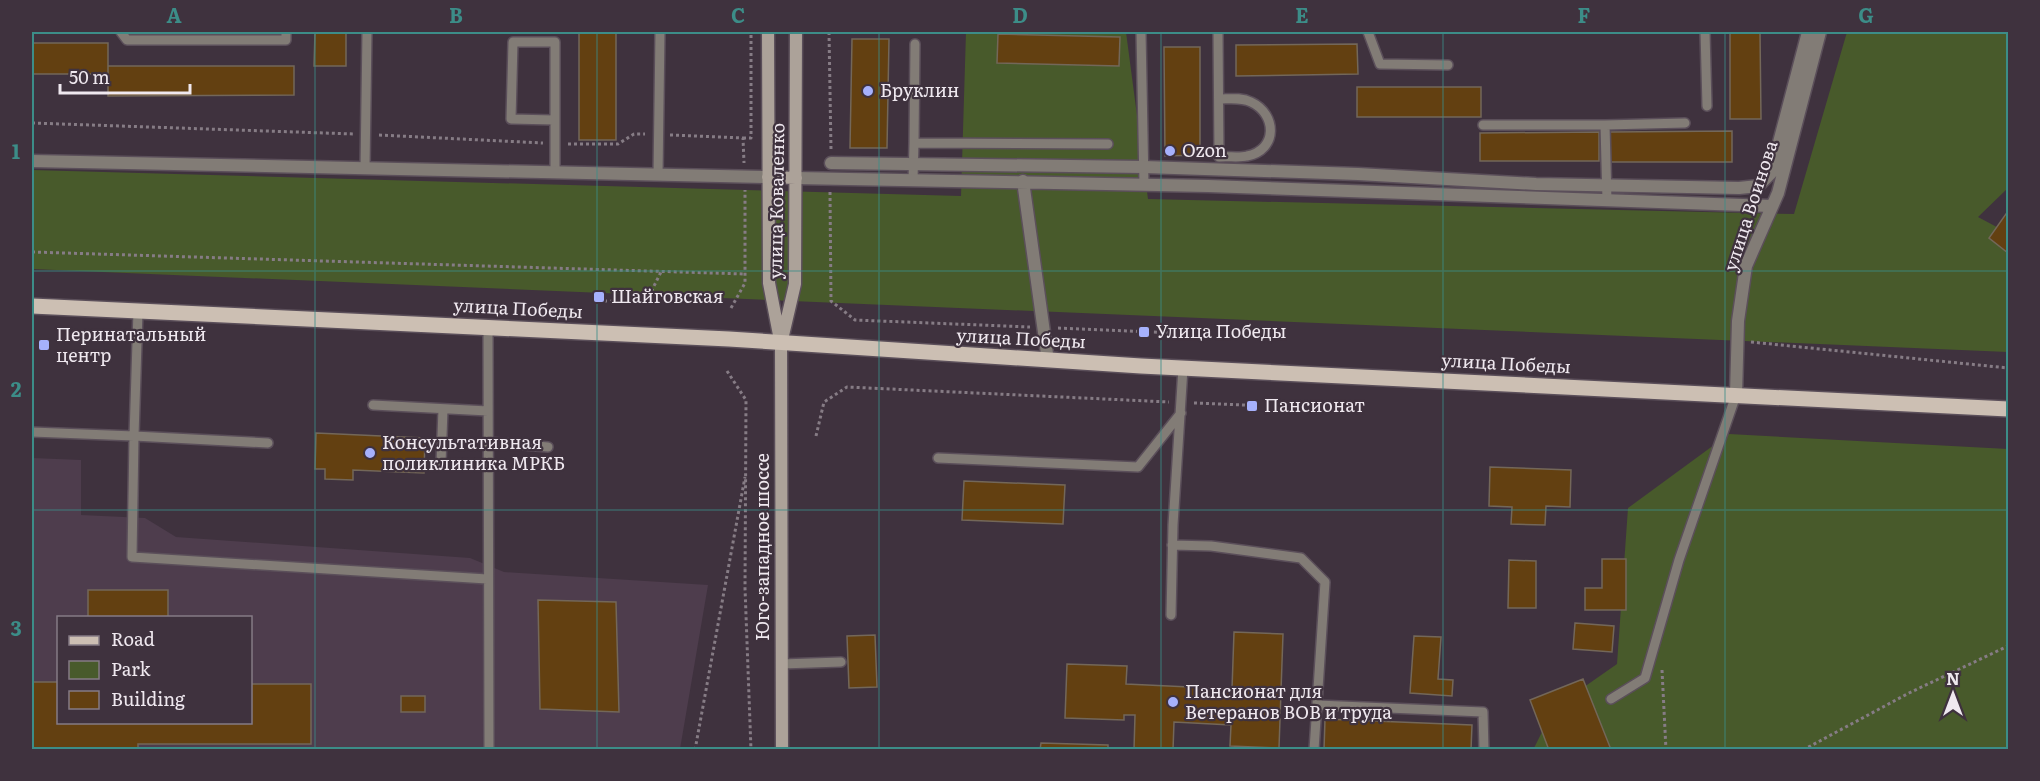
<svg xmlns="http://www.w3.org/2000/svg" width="2040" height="781" viewBox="0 0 2040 781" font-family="Literata,serif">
<rect width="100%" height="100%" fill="#3f323e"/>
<path fill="#4e3d4d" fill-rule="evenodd" d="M 32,458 L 81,460 L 81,515 L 145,518 L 176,537 L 470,558 L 504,572 L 708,585 L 680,749 L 32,750 ZM 58,618 L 250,618 L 250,722 L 58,722 Z"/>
<path fill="#485a2b" d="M 966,32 L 1126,32 L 1148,199 L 1794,214 L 1847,32 L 2008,32 L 2008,188 L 1978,217 L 2008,233 L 2008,352 L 32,269 L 32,170 L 961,196 Z
M 1729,434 L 2008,449 L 2008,749 L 1533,750 L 1554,708 L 1617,664 L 1628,508 Z"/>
<path fill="#634011" stroke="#736759" stroke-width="1.5" d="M 315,32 L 346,32 L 346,66 L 314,66 Z
M 579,32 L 616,32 L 616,140 L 579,140 Z
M 1730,32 L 1760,32 L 1761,119 L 1730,119 Z
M 998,34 L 1120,37 L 1119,66 L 997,63 Z
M 852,39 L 889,39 L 887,148 L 850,148 Z
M 32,43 L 108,43 L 108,74 L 32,74 Z
M 1357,44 L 1358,74 L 1236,76 L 1236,45 Z
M 1164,47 L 1200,47 L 1200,155 L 1165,156 Z
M 108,66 L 294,66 L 294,95 L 108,96 Z
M 1357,87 L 1481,87 L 1481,117 L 1357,117 Z
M 1732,131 L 1732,162 L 1610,162 L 1610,132 Z
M 1599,132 L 1599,161 L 1480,161 L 1480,133 Z
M 2008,211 L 2008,253 L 1989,238 Z
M 316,433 L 425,438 L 424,473 L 353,470 L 353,480 L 325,479 L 325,469 L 315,469 Z
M 1490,467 L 1571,470 L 1570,507 L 1546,506 L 1545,525 L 1511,524 L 1512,507 L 1489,506 Z
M 964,481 L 1065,485 L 1063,524 L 962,520 Z
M 1602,559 L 1626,559 L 1626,610 L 1585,610 L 1585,588 L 1602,588 Z
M 1509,560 L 1536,561 L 1536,608 L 1508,608 Z
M 88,590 L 168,590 L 168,618 L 88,618 Z
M 538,600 L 616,602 L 619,712 L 540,709 Z
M 1575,623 L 1614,626 L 1612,652 L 1573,649 Z
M 1234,632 L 1283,634 L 1279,748 L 1230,746 L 1231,725 L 1174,722 L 1173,750 L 1134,750 L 1135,715 L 1124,715 L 1124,720 L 1065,718 L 1067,664 L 1127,666 L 1126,684 L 1232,689 Z
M 875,635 L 877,687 L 849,688 L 847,636 Z
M 1414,636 L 1441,637 L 1438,679 L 1453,680 L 1452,696 L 1410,693 Z
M 1583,679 L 1610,747 L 1603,750 L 1549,750 L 1530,700 Z
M 32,682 L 58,682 L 58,722 L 250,722 L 250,684 L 311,684 L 311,744 L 138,744 L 138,750 L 32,750 Z
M 401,696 L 425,696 L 425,712 L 401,712 Z
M 1325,719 L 1472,725 L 1471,750 L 1324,750 Z
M 1041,743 L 1108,745 L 1108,750 L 1040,750 Z"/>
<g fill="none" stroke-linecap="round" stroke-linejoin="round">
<g stroke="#5b4f5a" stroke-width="12">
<path id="lane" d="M 121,32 L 127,40 L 286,40 L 286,32
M 1141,32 L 1144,185
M 1218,32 L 1219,157 C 1228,156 1239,158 1247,156 C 1278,150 1277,114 1251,102 C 1241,97 1229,99 1219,99
M 1368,32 L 1380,64 L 1448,65
M 1705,32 L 1707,106
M 554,120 L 511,119 L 513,42 L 555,42 L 555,173
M 1483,125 L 1605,125 L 1607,201
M 1605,125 L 1685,123
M 914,143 L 915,44
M 365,168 L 367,32
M 658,175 L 660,32
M 913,180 L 914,143 L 1108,144
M 138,311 L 134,436 L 268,443
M 488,327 L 489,750
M 373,405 L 488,411
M 32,432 L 134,436 L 132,557 L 487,579
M 488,442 L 548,447
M 938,458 L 1138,467 L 1181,413
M 441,463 L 443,409
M 1172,545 L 1211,546 L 1301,558 L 1325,582 L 1314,750
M 1171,615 L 1173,525 L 1183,368
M 781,664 L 841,662
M 1611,699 L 1645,678 L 1679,560 L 1736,395
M 1317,705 L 1483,712 L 1484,750"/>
</g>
<g stroke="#5b4f5a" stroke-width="15">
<path id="street" d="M 32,161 L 768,177
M 831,163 L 1144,167 L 1358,174 L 1536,184 L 1739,188 L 1758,186 L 1771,173 L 1808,32
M 796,178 L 1208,186 L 1771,206
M 1023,181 L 1048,361
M 1736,395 L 1738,321 L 1746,266 L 1778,193 L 1820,32"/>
</g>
<g stroke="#5b4f5a" stroke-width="15">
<path id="secondary" d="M 768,32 L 769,283 L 780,340
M 768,177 L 796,178
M 782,750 L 781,344 L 795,284 L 796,32"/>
</g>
<g stroke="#5b4f5a" stroke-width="18">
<path id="primary" d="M 32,306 L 729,339 L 1141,366 L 2008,409"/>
</g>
<path stroke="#867c85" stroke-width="3" stroke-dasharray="3 3" stroke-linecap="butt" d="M 829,32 L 831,150
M 32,123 L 354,134
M 379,135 L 543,143
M 670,135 L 743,138 L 744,163
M 743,138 L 751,138 L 751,32
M 568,144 L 618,144 L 634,134 L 645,134
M 830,192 L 831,301 L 855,320 L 1030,327
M 32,252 L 745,274
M 604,301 L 646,302 L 661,272
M 731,308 L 745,283 L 745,190
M 1058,328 L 1176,333
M 1751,342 L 2008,368
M 727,371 L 746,400 L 745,588 L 751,750
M 1194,403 L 1245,405
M 816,436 L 824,402 L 847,387 L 1169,402
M 1662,670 L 1666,750
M 695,750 L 745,477
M 1803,750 L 1909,693 L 2008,646"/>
<use href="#lane" stroke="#827c76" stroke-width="9"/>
<use href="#street" stroke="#827c76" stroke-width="12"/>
<use href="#secondary" stroke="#aca299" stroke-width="12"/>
<use href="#primary" stroke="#ccbfb3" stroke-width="15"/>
</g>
<path fill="none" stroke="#3c8d88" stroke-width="1.5" stroke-opacity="0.55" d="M 315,32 L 315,750M 597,32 L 597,750M 879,32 L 879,750M 1161,32 L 1161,750M 1443,32 L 1443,750M 1725,32 L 1725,750M 32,271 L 2008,271M 32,510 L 2008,510"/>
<g fill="#a6b1fc" stroke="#3f323e" stroke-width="2">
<circle cx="868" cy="91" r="6"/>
<circle cx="1170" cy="151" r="6"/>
<rect x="593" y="291" width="12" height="12" rx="3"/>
<rect x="1138" y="326" width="12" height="12" rx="3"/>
<rect x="38" y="339" width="12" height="12" rx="3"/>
<rect x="1246" y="400" width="12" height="12" rx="3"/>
<circle cx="370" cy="453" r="6"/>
<circle cx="1173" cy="702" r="6"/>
</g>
<g text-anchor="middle" stroke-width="4.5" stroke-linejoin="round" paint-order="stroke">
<g font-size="18" fill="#efe8ef" stroke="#3f323e" text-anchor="start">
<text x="880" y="97">Бруклин</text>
<text x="1182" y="157">Ozon</text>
<text x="611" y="303">Шайговская</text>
<text x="1156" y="338">Улица Победы</text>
<text x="56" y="341">Перинатальный<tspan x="56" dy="21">центр</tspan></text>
<text x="1264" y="412">Пансионат</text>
<text x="382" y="449">Консультативная<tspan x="382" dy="21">поликлиника МРКБ</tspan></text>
<text x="1185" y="698">Пансионат для<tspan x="1185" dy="21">Ветеранов ВОВ и труда</tspan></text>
</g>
<g font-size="18" fill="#efe8ef" stroke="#3f323e">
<text transform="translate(777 201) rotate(-89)" y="6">улица Коваленко</text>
<text transform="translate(1751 206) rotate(-72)" y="6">улица Воинова</text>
<text transform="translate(518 309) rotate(3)" y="6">улица Победы</text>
<text transform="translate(1021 339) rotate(3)" y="6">улица Победы</text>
<text transform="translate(1506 364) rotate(3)" y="6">улица Победы</text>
<text transform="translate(763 547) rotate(-90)" y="6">Юго-западное шоссе</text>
</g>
</g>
<rect width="2040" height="781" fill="none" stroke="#3f323e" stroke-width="66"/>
<rect x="57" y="616" width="195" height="108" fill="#3f323e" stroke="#857b85" stroke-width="1.5"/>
<rect x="69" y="636" width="30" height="9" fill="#ccbfb3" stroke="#857b85" stroke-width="1.5"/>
<text x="111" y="646" font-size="18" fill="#efe8ef">Road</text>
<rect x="69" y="661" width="30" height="18" fill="#485a2b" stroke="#857b85" stroke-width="1.5"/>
<text x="111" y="676" font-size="18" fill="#efe8ef">Park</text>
<rect x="69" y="691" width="30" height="18" fill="#634011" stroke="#857b85" stroke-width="1.5"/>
<text x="111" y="706" font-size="18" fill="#efe8ef">Building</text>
<g transform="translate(1953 694)" stroke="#3f323e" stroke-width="4.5" paint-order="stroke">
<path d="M0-4.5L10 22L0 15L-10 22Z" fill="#efe8ef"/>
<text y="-9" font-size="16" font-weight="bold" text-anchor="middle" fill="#efe8ef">N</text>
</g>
<path d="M60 84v9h130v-9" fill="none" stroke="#efe8ef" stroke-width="3"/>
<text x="69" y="84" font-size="18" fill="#efe8ef" stroke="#3f323e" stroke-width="4.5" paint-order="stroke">50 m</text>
<rect x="33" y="33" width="1974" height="715" fill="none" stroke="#3c8d88" stroke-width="2"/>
<g font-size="20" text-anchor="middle" font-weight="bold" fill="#3c8d88">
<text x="174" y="23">A</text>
<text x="456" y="23">B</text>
<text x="738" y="23">C</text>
<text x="1020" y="23">D</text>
<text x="1302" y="23">E</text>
<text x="1584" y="23">F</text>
<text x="1866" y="23">G</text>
<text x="16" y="159">1</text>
<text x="16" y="397">2</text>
<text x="16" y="636">3</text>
</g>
</svg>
